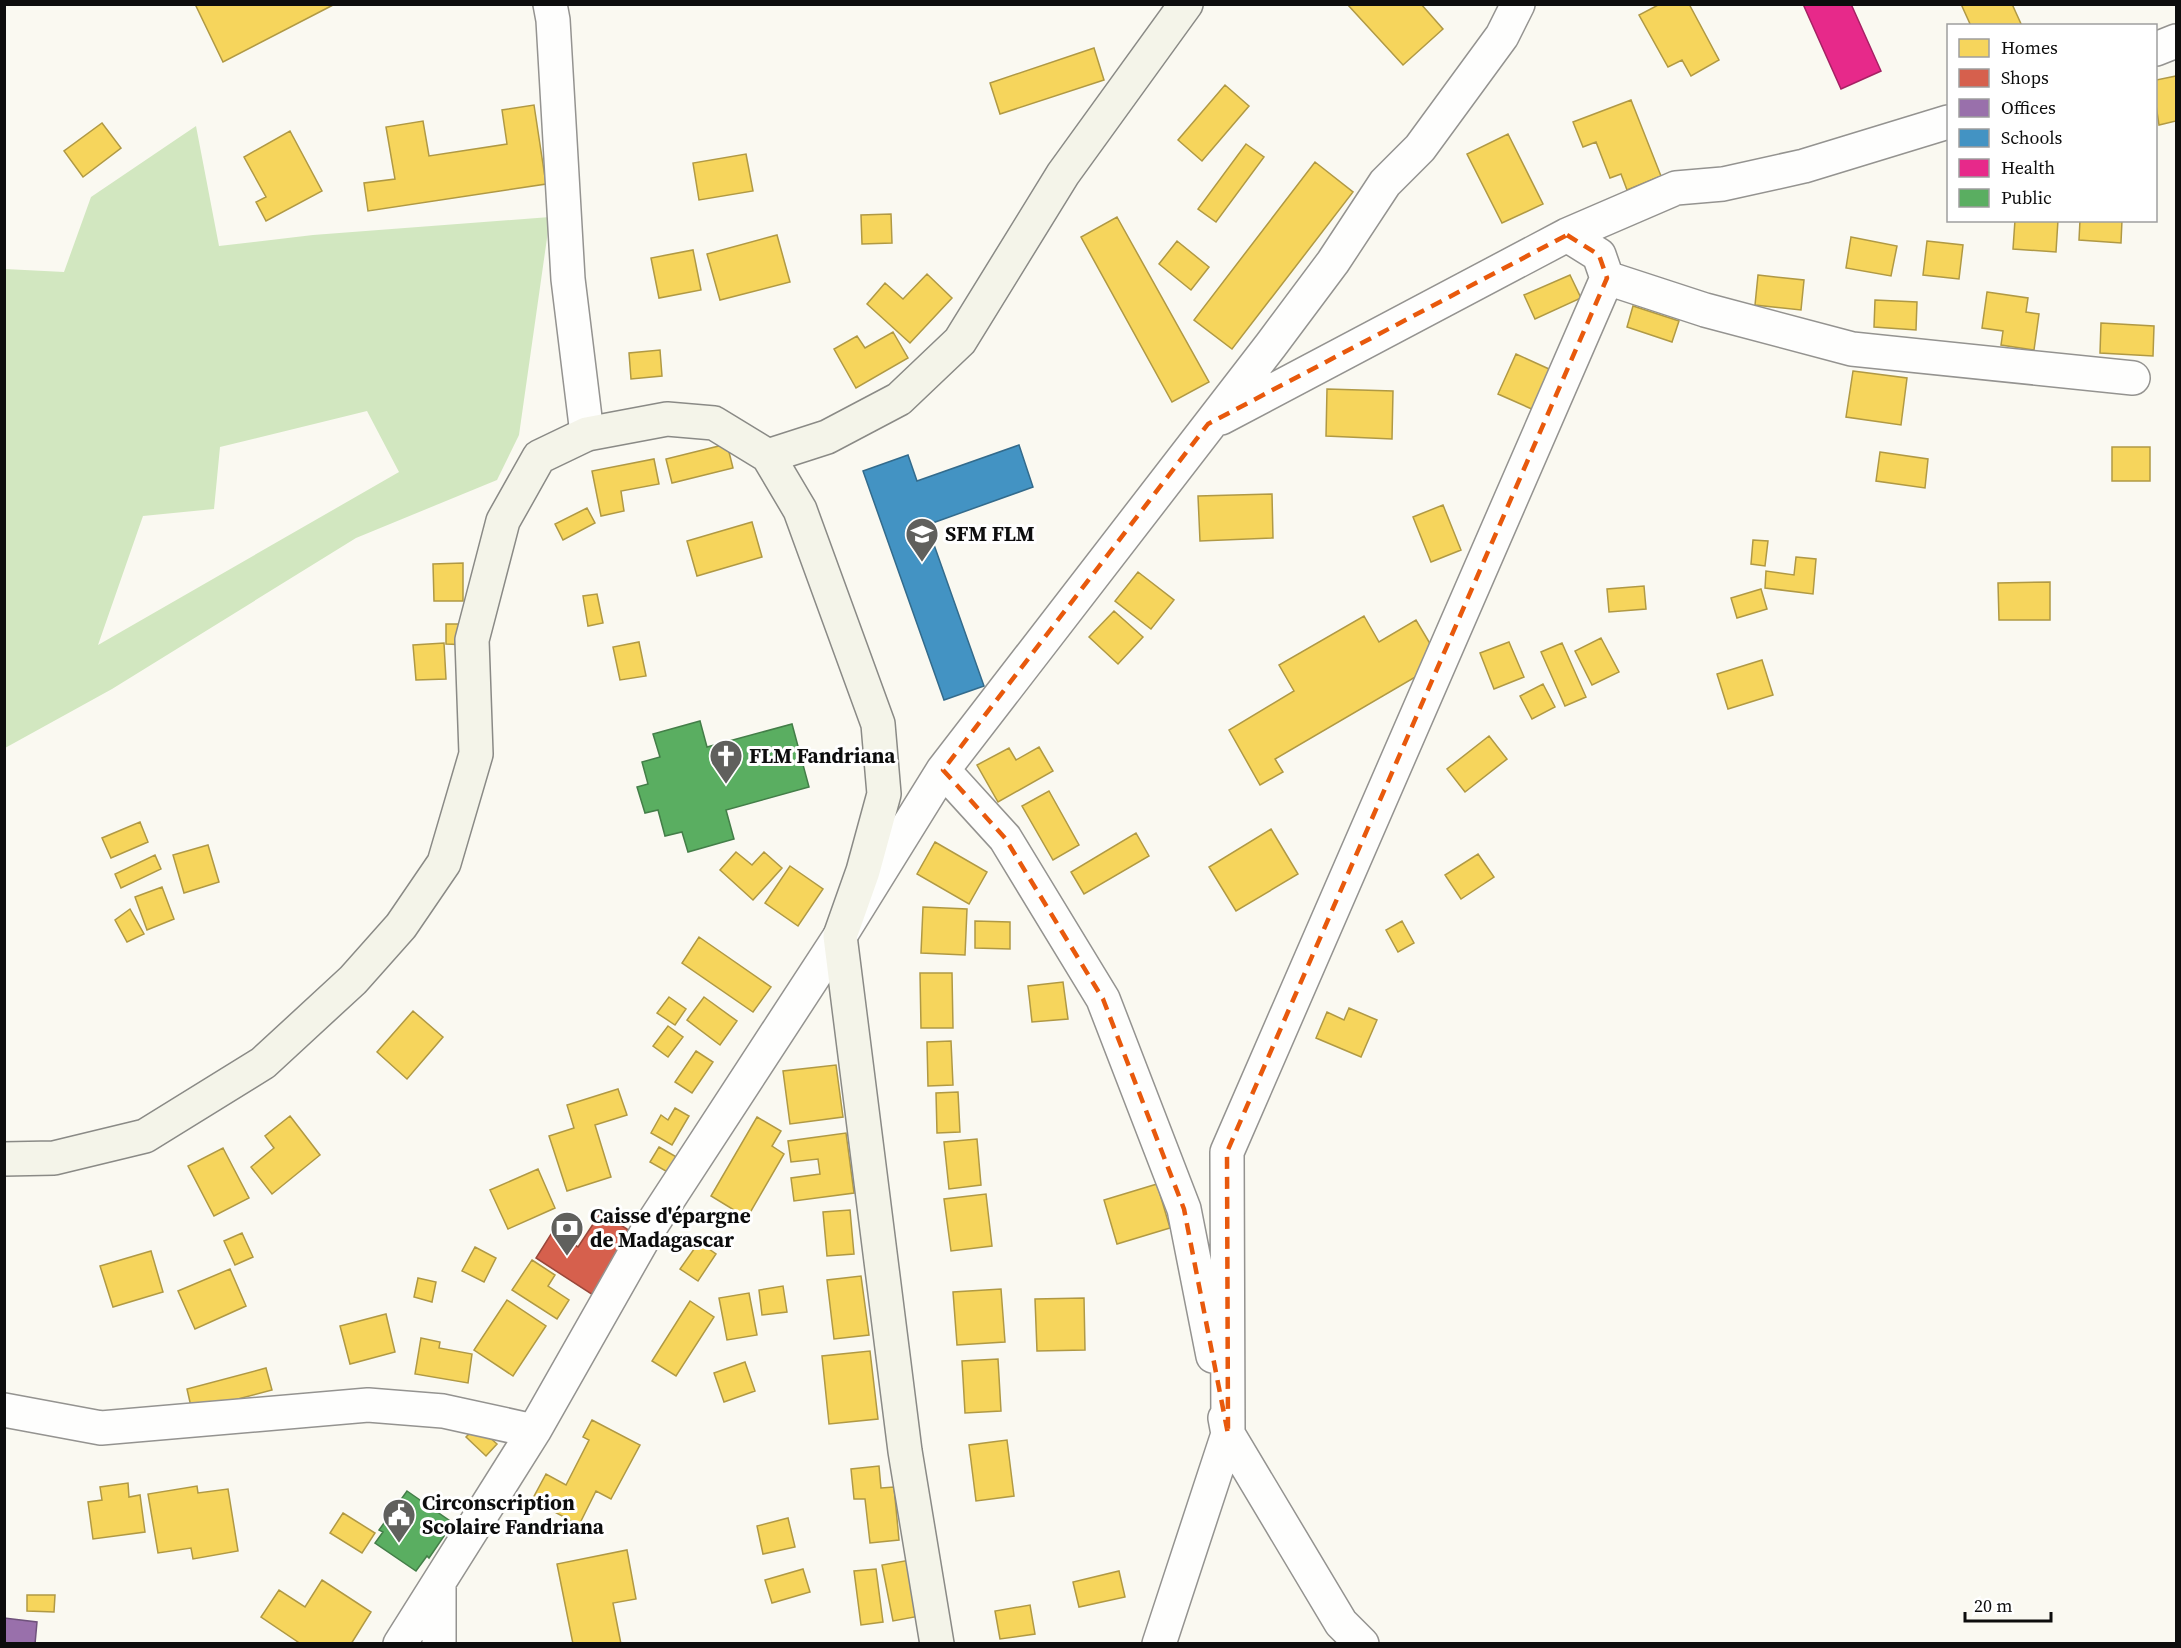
<svg xmlns="http://www.w3.org/2000/svg" width="2181" height="1648" viewBox="0 0 2181 1648" font-family="'Source Serif 4',serif">
<rect width="100%" height="100%" fill="#faf9f1"/>
<path fill="#d2e7c0" fill-rule="evenodd" d="M 196,126 L 219,246 L 313,235 L 550,217 L 519,435 L 497,480 L 356,538 L 112,689 L 5,748 L 5,269 L 64,272 L 91,197 ZM 367,411 L 399,472 L 98,645 L 143,516 L 214,509 L 220,447 Z"/>
<path fill="#f6d55c" stroke="#b09944" stroke-width="1.5" d="M 195,4 L 335,4 L 223,62 Z
M 1347,4 L 1421,4 L 1443,29 L 1403,65 Z
M 1660,4 L 1689,4 L 1719,60 L 1691,76 L 1682,60 L 1668,67 L 1639,15 Z
M 1961,4 L 2012,4 L 2022,26 L 1971,26 Z
M 1094,48 L 1104,80 L 1000,114 L 990,83 Z
M 2176,76 L 2176,121 L 2159,125 L 2156,105 L 2156,80 Z
M 1225,85 L 1249,106 L 1202,161 L 1178,140 Z
M 1631,100 L 1661,176 L 1627,190 L 1621,174 L 1610,178 L 1596,142 L 1583,147 L 1573,122 Z
M 534,105 L 546,184 L 368,211 L 364,183 L 395,179 L 386,127 L 423,121 L 429,156 L 507,144 L 502,110 Z
M 102,123 L 121,148 L 83,177 L 64,151 Z
M 290,131 L 322,191 L 266,221 L 256,202 L 266,197 L 244,157 Z
M 1508,134 L 1543,204 L 1502,223 L 1467,154 Z
M 1246,144 L 1264,157 L 1216,222 L 1198,209 Z
M 746,154 L 753,191 L 699,200 L 693,163 Z
M 1315,162 L 1353,192 L 1232,349 L 1194,320 Z
M 891,214 L 892,243 L 862,244 L 861,215 Z
M 1117,217 L 1209,382 L 1172,402 L 1081,237 Z
M 2015,220 L 2058,220 L 2056,252 L 2013,249 Z
M 2080,220 L 2122,220 L 2121,243 L 2079,240 Z
M 777,235 L 790,282 L 720,300 L 707,254 Z
M 1851,237 L 1897,246 L 1891,276 L 1846,268 Z
M 1177,241 L 1209,267 L 1191,290 L 1159,264 Z
M 1927,241 L 1963,245 L 1959,279 L 1923,275 Z
M 693,250 L 701,290 L 659,298 L 651,258 Z
M 927,274 L 952,298 L 910,343 L 867,304 L 885,283 L 903,299 Z
M 1570,275 L 1581,298 L 1535,319 L 1524,295 Z
M 1758,275 L 1804,280 L 1801,310 L 1755,305 Z
M 1987,292 L 2028,298 L 2026,312 L 2039,314 L 2034,350 L 2001,345 L 2003,331 L 1982,328 Z
M 1875,300 L 1917,302 L 1916,330 L 1874,327 Z
M 1633,306 L 1679,321 L 1672,342 L 1627,327 Z
M 2101,323 L 2154,326 L 2153,356 L 2100,353 Z
M 893,332 L 908,358 L 856,388 L 834,349 L 857,336 L 865,348 Z
M 660,350 L 662,376 L 631,379 L 629,353 Z
M 1516,354 L 1560,374 L 1543,414 L 1498,394 Z
M 1853,371 L 1907,378 L 1901,425 L 1846,417 Z
M 1327,389 L 1393,391 L 1392,439 L 1326,436 Z
M 727,444 L 733,468 L 672,483 L 666,459 Z
M 2112,447 L 2150,447 L 2150,481 L 2112,481 Z
M 1880,452 L 1928,459 L 1925,488 L 1876,481 Z
M 654,459 L 659,484 L 621,491 L 624,511 L 601,516 L 592,471 Z
M 1272,494 L 1273,538 L 1200,541 L 1198,496 Z
M 1443,505 L 1461,550 L 1431,562 L 1413,517 Z
M 587,508 L 595,523 L 563,540 L 555,524 Z
M 752,522 L 762,557 L 697,576 L 687,541 Z
M 1753,540 L 1768,541 L 1765,566 L 1751,564 Z
M 1796,557 L 1816,559 L 1813,594 L 1765,588 L 1766,571 L 1794,575 Z
M 463,563 L 463,601 L 434,601 L 433,564 Z
M 1138,572 L 1174,600 L 1151,629 L 1115,601 Z
M 2050,582 L 2050,620 L 1999,620 L 1998,583 Z
M 1644,586 L 1646,609 L 1609,612 L 1607,589 Z
M 1761,589 L 1767,609 L 1737,618 L 1731,598 Z
M 597,594 L 603,623 L 588,626 L 583,596 Z
M 1114,611 L 1143,637 L 1118,664 L 1089,637 Z
M 1364,616 L 1379,642 L 1416,620 L 1441,662 L 1275,759 L 1283,772 L 1260,785 L 1229,730 L 1294,691 L 1279,665 Z
M 446,624 L 469,624 L 469,645 L 446,644 Z
M 1601,638 L 1619,672 L 1592,685 L 1575,651 Z
M 639,642 L 646,676 L 620,680 L 613,647 Z
M 1509,642 L 1524,677 L 1494,689 L 1480,653 Z
M 444,643 L 446,679 L 416,680 L 413,645 Z
M 1562,643 L 1586,697 L 1565,706 L 1541,652 Z
M 1762,660 L 1773,695 L 1728,709 L 1717,674 Z
M 1543,684 L 1555,707 L 1532,719 L 1520,696 Z
M 1489,736 L 1507,759 L 1465,792 L 1447,769 Z
M 1039,747 L 1053,771 L 998,802 L 977,765 L 1009,748 L 1016,760 Z
M 1049,791 L 1079,845 L 1053,860 L 1022,806 Z
M 140,822 L 148,842 L 111,858 L 102,838 Z
M 1271,829 L 1298,874 L 1236,911 L 1209,867 Z
M 1136,833 L 1149,856 L 1084,894 L 1071,872 Z
M 935,842 L 987,872 L 969,904 L 917,874 Z
M 208,845 L 219,882 L 184,893 L 173,855 Z
M 736,852 L 752,865 L 764,852 L 782,868 L 753,900 L 720,870 Z
M 1478,854 L 1494,877 L 1461,899 L 1445,875 Z
M 155,855 L 161,869 L 121,888 L 115,874 Z
M 790,866 L 823,889 L 798,926 L 765,903 Z
M 162,887 L 174,919 L 147,930 L 135,897 Z
M 923,907 L 967,909 L 965,955 L 921,953 Z
M 130,909 L 144,934 L 127,942 L 115,920 Z
M 975,921 L 1010,922 L 1010,949 L 975,948 Z
M 1402,921 L 1414,943 L 1398,952 L 1386,930 Z
M 699,937 L 771,987 L 753,1012 L 682,963 Z
M 920,973 L 952,973 L 953,1028 L 921,1028 Z
M 1063,982 L 1068,1019 L 1032,1022 L 1028,986 Z
M 669,997 L 686,1009 L 675,1025 L 657,1013 Z
M 704,997 L 737,1021 L 720,1045 L 687,1020 Z
M 1349,1008 L 1377,1020 L 1361,1057 L 1316,1038 L 1327,1012 L 1344,1020 Z
M 413,1011 L 443,1037 L 407,1079 L 377,1052 Z
M 668,1026 L 683,1037 L 668,1057 L 653,1046 Z
M 951,1041 L 953,1085 L 928,1086 L 927,1042 Z
M 696,1051 L 713,1062 L 692,1093 L 675,1082 Z
M 836,1065 L 843,1117 L 790,1124 L 783,1071 Z
M 618,1089 L 627,1115 L 595,1125 L 611,1177 L 567,1191 L 549,1136 L 574,1128 L 567,1105 Z
M 958,1092 L 960,1132 L 937,1133 L 936,1093 Z
M 675,1108 L 689,1116 L 672,1145 L 651,1133 L 661,1115 L 668,1120 Z
M 290,1116 L 320,1155 L 272,1194 L 251,1167 L 274,1148 L 265,1136 Z
M 757,1117 L 781,1131 L 772,1146 L 784,1154 L 747,1218 L 711,1196 Z
M 846,1133 L 854,1193 L 794,1201 L 791,1178 L 820,1174 L 818,1159 L 791,1162 L 788,1141 Z
M 977,1139 L 981,1185 L 949,1189 L 944,1142 Z
M 659,1147 L 680,1159 L 671,1174 L 650,1162 Z
M 223,1148 L 249,1198 L 214,1216 L 188,1166 Z
M 538,1169 L 555,1208 L 508,1229 L 490,1190 Z
M 1157,1184 L 1170,1228 L 1117,1244 L 1104,1200 Z
M 986,1194 L 992,1246 L 951,1251 L 944,1199 Z
M 850,1210 L 854,1254 L 827,1256 L 823,1212 Z
M 242,1233 L 253,1257 L 235,1265 L 224,1241 Z
M 699,1242 L 716,1254 L 698,1281 L 680,1269 Z
M 475,1247 L 496,1258 L 484,1282 L 462,1271 Z
M 151,1251 L 163,1292 L 113,1307 L 100,1266 Z
M 532,1260 L 555,1275 L 548,1286 L 569,1300 L 557,1319 L 512,1290 Z
M 230,1269 L 246,1306 L 195,1329 L 178,1291 Z
M 861,1276 L 869,1335 L 834,1339 L 827,1280 Z
M 418,1278 L 436,1282 L 432,1302 L 414,1297 Z
M 783,1286 L 787,1312 L 762,1315 L 759,1290 Z
M 1001,1289 L 1005,1342 L 957,1345 L 953,1292 Z
M 749,1293 L 757,1335 L 727,1340 L 719,1298 Z
M 1084,1298 L 1085,1350 L 1037,1351 L 1035,1299 Z
M 507,1300 L 546,1326 L 513,1376 L 474,1350 Z
M 690,1301 L 714,1317 L 676,1376 L 652,1361 Z
M 386,1314 L 395,1352 L 350,1364 L 340,1326 Z
M 421,1338 L 440,1342 L 439,1348 L 472,1354 L 468,1383 L 415,1374 Z
M 870,1351 L 878,1419 L 829,1424 L 822,1356 Z
M 998,1359 L 1001,1411 L 965,1413 L 962,1361 Z
M 745,1362 L 755,1391 L 724,1402 L 714,1373 Z
M 266,1368 L 272,1390 L 192,1411 L 187,1389 Z
M 592,1420 L 640,1445 L 611,1499 L 596,1491 L 579,1525 L 532,1500 L 546,1474 L 566,1485 L 589,1440 L 583,1437 Z
M 477,1426 L 497,1444 L 486,1456 L 466,1437 Z
M 1007,1440 L 1014,1496 L 976,1501 L 969,1445 Z
M 879,1466 L 881,1488 L 894,1487 L 899,1540 L 870,1543 L 865,1499 L 854,1499 L 851,1469 Z
M 128,1483 L 129,1497 L 140,1495 L 145,1532 L 93,1539 L 88,1502 L 102,1500 L 100,1487 Z
M 197,1486 L 198,1493 L 228,1489 L 238,1551 L 193,1559 L 191,1548 L 158,1553 L 148,1494 Z
M 343,1513 L 375,1533 L 362,1553 L 330,1533 Z
M 788,1518 L 795,1547 L 763,1554 L 757,1526 Z
M 627,1550 L 636,1599 L 613,1603 L 621,1644 L 573,1644 L 557,1564 Z
M 910,1560 L 920,1616 L 893,1621 L 882,1565 Z
M 803,1569 L 810,1592 L 772,1603 L 765,1580 Z
M 876,1569 L 883,1622 L 861,1625 L 854,1571 Z
M 1119,1571 L 1125,1597 L 1079,1607 L 1073,1582 Z
M 322,1580 L 371,1612 L 351,1644 L 301,1644 L 261,1617 L 279,1590 L 305,1607 Z
M 27,1595 L 55,1595 L 54,1612 L 27,1611 Z
M 1030,1605 L 1035,1634 L 1000,1639 L 995,1611 Z"/>
<path fill="#d6604d" stroke="#9a473a" stroke-width="1.5" d="M 601,1212 L 633,1233 L 593,1295 L 536,1258 L 553,1231 L 578,1247 Z"/>
<path fill="#9970ab" stroke="#6f527c" stroke-width="1.5" d="M 4,1618 L 37,1622 L 35,1644 L 4,1644 Z"/>
<path fill="#4393c3" stroke="#336b8c" stroke-width="1.5" d="M 1019,445 L 1033,487 L 927,525 L 984,686 L 944,700 L 863,471 L 908,455 L 917,481 Z"/>
<path fill="#e7298a" stroke="#a62164" stroke-width="1.5" d="M 1803,4 L 1851,4 L 1881,71 L 1841,89 Z"/>
<path fill="#5aae61" stroke="#437e48" stroke-width="1.5" d="M 700,721 L 707,747 L 792,724 L 809,787 L 726,810 L 734,839 L 688,852 L 682,832 L 665,836 L 658,810 L 645,813 L 637,787 L 648,784 L 642,762 L 660,757 L 653,734 Z
M 407,1491 L 453,1523 L 429,1558 L 427,1556 L 416,1571 L 375,1543 L 383,1532 L 379,1530 Z"/>
<g fill="none" stroke-linecap="round" stroke-linejoin="round">
<g stroke="#949390" stroke-width="36">
<path id="street" d="M 550,4 L 553,20 L 568,279 L 587,434
M 2156,49 L 2176,41
M 1607,278 L 1705,310 L 1852,349 L 2133,378
M 1221,418 L 1567,235 L 1676,188 L 1723,184 L 1804,166 L 1948,122
M 943,770 L 1005,838 L 1103,999 L 1184,1209 L 1213,1356
M 4,1410 L 101,1428 L 368,1405 L 443,1411 L 534,1431
M 1225,1418 L 1228,1434 L 1341,1623 L 1362,1644
M 439,1586 L 439,1644
M 400,1644 L 534,1431 L 647,1232 L 840,936 L 943,770 L 1271,345 L 1333,262 L 1385,183 L 1420,148 L 1502,36 L 1518,4
M 1159,1644 L 1228,1434 L 1227,1152 L 1607,278 L 1599,255 L 1567,235"/>
</g>
<g stroke="#8a8a86" stroke-width="36">
<path id="secondary" d="M 768,456 L 827,437 L 899,399 L 960,341 L 1063,174 L 1186,4
M 4,1159 L 54,1158 L 145,1136 L 263,1063 L 353,980 L 401,926 L 444,863 L 476,754 L 472,640 L 503,521 L 539,457 L 587,434 L 667,419 L 714,423 L 768,456 L 800,510 L 878,724 L 884,794 L 863,871 L 840,936 L 905,1451 L 937,1644"/>
</g>
<use href="#street" stroke="#fefefd" stroke-width="33"/>
<use href="#secondary" stroke="#f4f4e9" stroke-width="33"/>
</g>
<path fill="none" stroke="#e8590c" stroke-width="4.5" stroke-dasharray="12 8" stroke-linejoin="round" d="M 1567,235 L 1599,255 L 1607,278 L 1227,1152 L 1228,1434 L 1184,1209 L 1103,999 L 1005,838 L 943,770 L 1208,424 Z"/>
<defs>
<g id="school-pin" transform="scale(1.725)"><path d="M0 17L-7.5 6A9.5 9.5 0 1 1 7.5 6Z" fill="#60605d" stroke="#fff"/><path d="M0-5L7-2L0 1L-7-2ZM-4 1L0 2.5L4 1V4Q0 6-4 4Z" fill="#fff"/></g>
<g id="church-pin" transform="scale(1.725)"><path d="M0 17L-7.5 6A9.5 9.5 0 1 1 7.5 6Z" fill="#60605d" stroke="#fff"/><path d="M-1.2-6h2.4v3.5h3.3v2.4h-3.3V6h-2.4V-.1h-3.3v-2.4h3.3Z" fill="#fff"/></g>
<g id="bank-pin" transform="scale(1.725)"><path d="M0 17L-7.5 6A9.5 9.5 0 1 1 7.5 6Z" fill="#60605d" stroke="#fff"/><path d="M-6-4H6V4H-6ZM0-2.3a2.3 2.3 0 1 0 0 4.6a2.3 2.3 0 1 0 0-4.6Z" fill="#fff"/></g>
<g id="civic-pin" transform="scale(1.725)"><path d="M0 17L-7.5 6A9.5 9.5 0 1 1 7.5 6Z" fill="#60605d" stroke="#fff"/><path d="M-.6-6.5H3V-4.5H.6V-3L4-1V1h2V6H-6V1h2V-1L-.6-3ZM-1.2 2.5V6h2.4V2.5Z" fill="#fff"/></g>
</defs>
<g fill-rule="evenodd">
<use href="#school-pin" x="922" y="534"/>
<use href="#church-pin" x="726" y="756"/>
<use href="#bank-pin" x="567" y="1228"/>
<use href="#civic-pin" x="399" y="1515"/>
</g>
<g text-anchor="middle" stroke-width="6" stroke-linejoin="round" paint-order="stroke">
<g font-size="21" font-weight="bold" fill="#0d0d0d" stroke="#fff" text-anchor="start">
<text x="945" y="541">SFM FLM</text>
<text x="749" y="763">FLM Fandriana</text>
<text x="590" y="1223">Caisse d'épargne<tspan x="590" dy="24">de Madagascar</tspan></text>
<text x="422" y="1510">Circonscription<tspan x="422" dy="24">Scolaire Fandriana</tspan></text>
</g>
</g>
<rect width="2181" height="1648" fill="none" stroke="#0d0d0d" stroke-width="12"/>
<rect x="1947" y="24" width="210" height="198" fill="#ffffff" stroke="#9e9e9e" stroke-width="1.5"/>
<rect x="1959" y="39" width="30" height="18" fill="#f6d55c" stroke="#9e9e9e" stroke-width="1.5"/>
<text x="2001" y="54" font-size="18" fill="#0d0d0d">Homes</text>
<rect x="1959" y="69" width="30" height="18" fill="#d6604d" stroke="#9e9e9e" stroke-width="1.5"/>
<text x="2001" y="84" font-size="18" fill="#0d0d0d">Shops</text>
<rect x="1959" y="99" width="30" height="18" fill="#9970ab" stroke="#9e9e9e" stroke-width="1.5"/>
<text x="2001" y="114" font-size="18" fill="#0d0d0d">Offices</text>
<rect x="1959" y="129" width="30" height="18" fill="#4393c3" stroke="#9e9e9e" stroke-width="1.5"/>
<text x="2001" y="144" font-size="18" fill="#0d0d0d">Schools</text>
<rect x="1959" y="159" width="30" height="18" fill="#e7298a" stroke="#9e9e9e" stroke-width="1.5"/>
<text x="2001" y="174" font-size="18" fill="#0d0d0d">Health</text>
<rect x="1959" y="189" width="30" height="18" fill="#5aae61" stroke="#9e9e9e" stroke-width="1.5"/>
<text x="2001" y="204" font-size="18" fill="#0d0d0d">Public</text>
<path d="M1965 1612v9h86v-9" fill="none" stroke="#0d0d0d" stroke-width="3"/>
<text x="1974" y="1612" font-size="18" fill="#0d0d0d" stroke="#ffffff" stroke-width="4.5" paint-order="stroke">20 m</text>
</svg>
